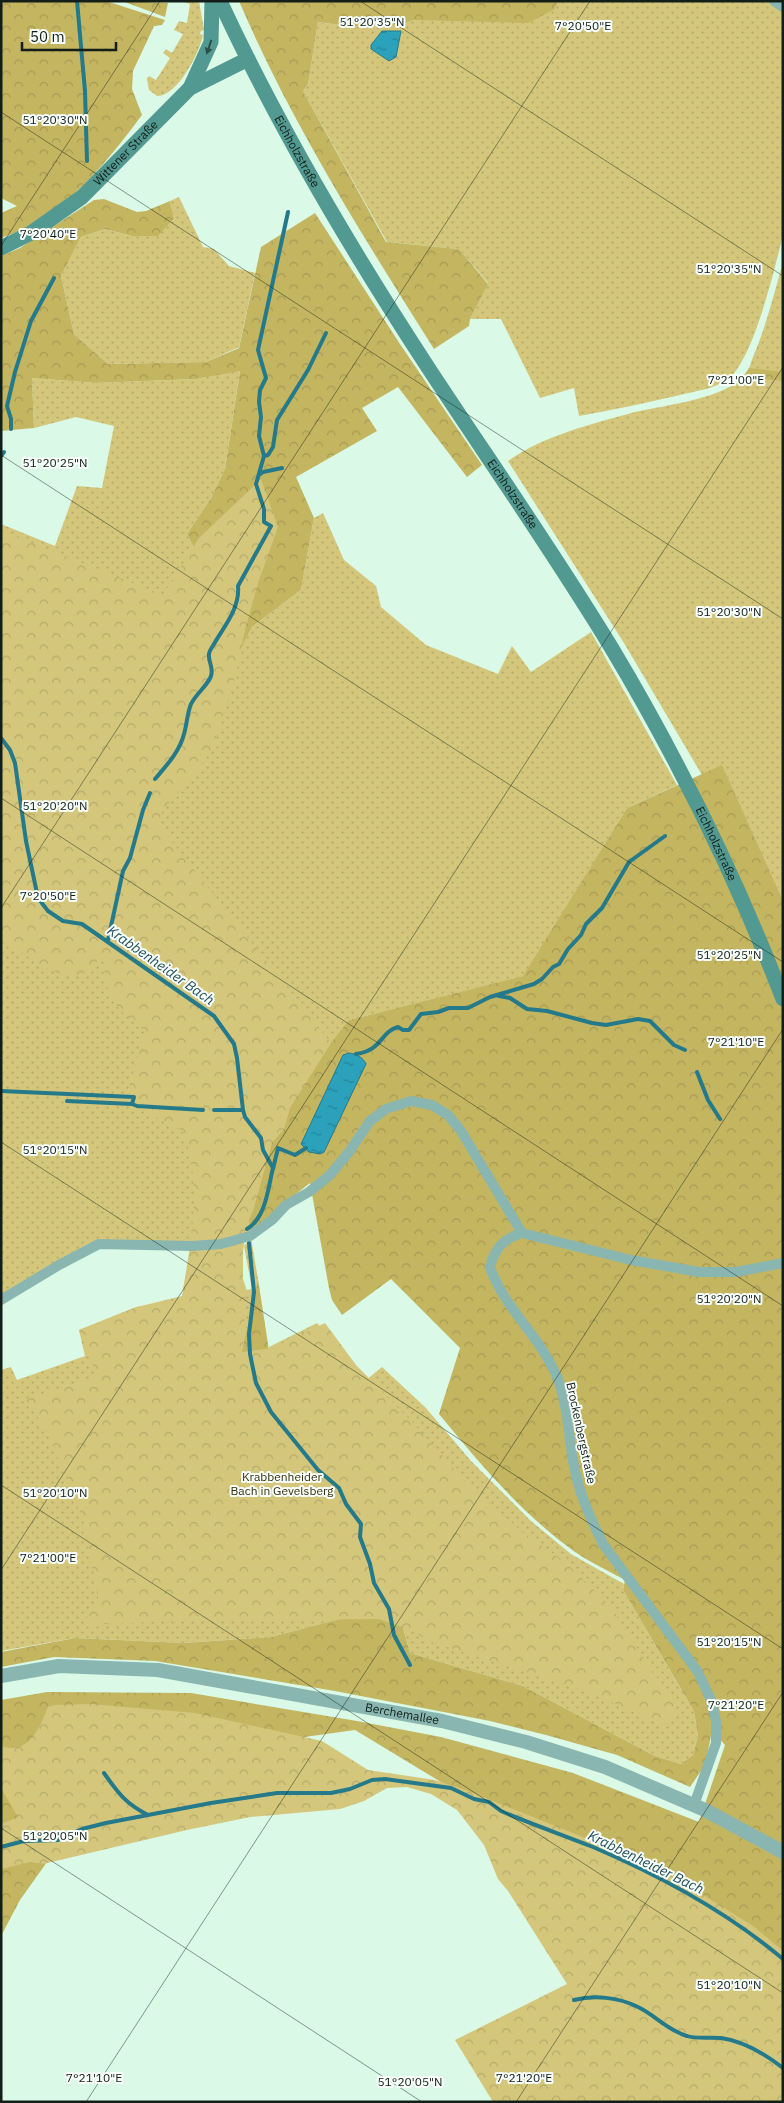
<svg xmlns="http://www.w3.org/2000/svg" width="784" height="2103" viewBox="0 0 784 2103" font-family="'IBM Plex Sans',sans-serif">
<defs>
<pattern id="grass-dots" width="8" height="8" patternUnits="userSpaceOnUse" patternTransform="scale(1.25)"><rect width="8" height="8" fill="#d4c77c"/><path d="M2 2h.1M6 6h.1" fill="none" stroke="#b5aa6a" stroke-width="1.8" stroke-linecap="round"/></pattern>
<pattern id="forest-crowns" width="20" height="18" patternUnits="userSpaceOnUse" patternTransform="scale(1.25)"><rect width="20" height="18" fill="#c4b561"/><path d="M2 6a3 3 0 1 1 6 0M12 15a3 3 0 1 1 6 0" fill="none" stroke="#a79b54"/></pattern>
<pattern id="park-crowns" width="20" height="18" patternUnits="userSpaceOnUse" patternTransform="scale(1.25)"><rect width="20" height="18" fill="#d4c77c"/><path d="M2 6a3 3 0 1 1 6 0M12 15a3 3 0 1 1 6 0" fill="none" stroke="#b5aa6a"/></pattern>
<pattern id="water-ripples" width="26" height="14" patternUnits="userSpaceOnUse" patternTransform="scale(1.25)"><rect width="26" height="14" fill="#2ba1bc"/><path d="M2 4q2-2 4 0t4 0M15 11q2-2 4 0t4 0" fill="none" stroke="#238398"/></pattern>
</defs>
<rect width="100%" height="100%" fill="#daf9e6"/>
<path fill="url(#grass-dots)" d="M 181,1 L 199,1 L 204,30 L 201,31 L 200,34 L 203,35 C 200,52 177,97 157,96 L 149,90 L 147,79 L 149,76 L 156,80 L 170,58 L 163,53 L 166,49 L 172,53 L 183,34 L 174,30 L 179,21 L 187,23 L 190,4 Z
M 558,1 L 768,1 L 783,12 L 783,235 C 775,267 753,362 727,380 C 713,389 696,391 680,395 C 646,403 613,410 579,416 L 574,388 L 540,398 L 501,319 L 470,319 L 488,283 L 459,249 L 387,242 L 303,91 L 308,84 L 318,22 C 350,27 383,29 414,20 L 555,9 Z
M 179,197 L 203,247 L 214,249 L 229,266 L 255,273 L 239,347 L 206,362 L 108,364 L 74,334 L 61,276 L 81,237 L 105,229 L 132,236 L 174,218 L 170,201 Z
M 783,262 L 783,900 L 722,766 L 702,775 L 624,643 L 508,461 C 545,435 592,424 635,412 C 665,405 726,399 746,374 C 749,370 751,362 753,357 C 766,327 774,294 783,262 Z
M 240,370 L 225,469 L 211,498 L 187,534 L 216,588 L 214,729 L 229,700 L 239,651 L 252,627 L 301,590 L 314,518 L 323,513 L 344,560 L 376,586 L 381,607 L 426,645 L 498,674 L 512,646 L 531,672 L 591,632 L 677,785 L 627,808 L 524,976 L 349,1020 L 250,1232 L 219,1242 L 100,1242 L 1,1295 L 1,524 L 55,546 L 77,486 L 102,488 L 114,426 L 76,417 L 34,428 L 32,378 L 95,383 L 196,379 Z
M 251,1238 L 258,1279 L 237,1371 L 368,1612 L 271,1637 L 184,1643 L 75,1638 L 1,1651 L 1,1370 L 11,1367 L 17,1380 L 85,1356 L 79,1330 L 136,1307 L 252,1289 L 244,1246 Z
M 317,1323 L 365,1381 L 382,1367 L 425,1407 L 472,1462 L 531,1521 L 571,1554 L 624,1584 L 623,1590 L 694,1711 L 698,1736 L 693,1755 L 681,1764 L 655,1756 L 523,1686 L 410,1653 L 391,1585 L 274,1383 L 269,1347 Z"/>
<path fill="url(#forest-crowns)" d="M 1,1 L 106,1 L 165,20 L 162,25 L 154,26 L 133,71 L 132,89 L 142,115 C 112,155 78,199 33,224 C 23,230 12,234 1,238 L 1,213 L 17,206 L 1,198 Z
M 122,1 L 168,3 L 165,17 Z
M 239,1 L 558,1 L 555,9 L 528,23 L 414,20 L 398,25 L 347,26 L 318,22 L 308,84 L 303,91 L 386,242 L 459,249 L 488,284 L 470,319 L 469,326 L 434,349 C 364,238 291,123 239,1 Z
M 104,199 L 137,212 L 146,211 L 170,201 L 174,218 L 158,236 L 132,236 L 105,229 L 81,237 L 61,276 L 74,334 L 108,364 L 206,362 L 239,348 L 261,247 L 315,213 L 400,344 L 482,465 L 467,477 L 398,387 L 362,408 L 377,431 L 296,477 L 314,518 L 301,590 L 252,627 L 239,652 L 229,700 L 214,729 L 215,588 L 187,534 L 211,498 L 225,469 L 240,371 L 196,379 L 95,383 L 32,378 L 34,428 L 1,431 L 1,256 L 20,248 L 94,200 Z
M 749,368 L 783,372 L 783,381 L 743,377 Z
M 722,765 L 783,900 L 783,1989 L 355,1730 L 246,1745 L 47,1862 L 20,1900 L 1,1936 L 1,1700 L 47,1692 L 191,1693 L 357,1721 L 441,1737 L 573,1773 L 699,1822 L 725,1745 L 712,1731 L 705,1765 L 690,1787 L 617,1755 L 546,1735 L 490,1721 L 335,1691 L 155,1661 L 54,1657 L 1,1667 L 1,1652 L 75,1638 L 184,1643 L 271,1637 L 367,1612 L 237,1371 L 258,1279 L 274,1383 L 391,1585 L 410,1653 L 523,1686 L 655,1756 L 681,1764 L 693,1755 L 698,1736 L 694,1711 L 623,1590 L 625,1580 C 609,1571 591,1563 575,1552 C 522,1514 480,1464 439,1414 L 460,1348 L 391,1279 L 342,1315 L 332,1300 L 329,1288 L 310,1183 C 289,1199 271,1217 250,1232 L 236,1066 L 279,1109 L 349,1020 L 523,976 L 627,808 Z"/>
<path fill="url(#park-crowns)" d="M 261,479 L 278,527 L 258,583 L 245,630 L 234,682 L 212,749 L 198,770 L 163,810 L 159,820 L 162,829 L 331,1043 L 290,1108 L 284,1129 L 272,1143 L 253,1211 L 246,1226 L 243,1252 L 243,1279 L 247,1291 L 242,1352 L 272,1348 L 325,1323 L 356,1365 L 413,1423 L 462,1478 L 522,1532 L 565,1562 L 611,1607 L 648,1665 L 673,1699 L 674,1711 L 671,1721 L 667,1725 L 662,1725 L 586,1691 L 431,1642 L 408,1629 L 378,1619 L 194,1620 L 84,1625 C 87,1614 96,1608 98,1597 L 84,1522 L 47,1432 L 30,1405 L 25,1400 L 97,1376 L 79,1330 L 137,1307 L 182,1296 C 191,1240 203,1186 183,1131 L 152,1115 L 141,1104 L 127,1100 L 126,1097 L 145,1031 C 113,1007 105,996 103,955 C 98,960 93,968 87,972 C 61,986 21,952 1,937 L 1,531 L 163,595 L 199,538 Z
M 91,1704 L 195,1713 L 322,1741 L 368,1770 L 435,1780 L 468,1791 L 598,1843 L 684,1883 L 753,1926 L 783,1951 L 783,2102 L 493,2102 L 455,2040 L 567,1984 L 508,1891 L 498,1879 L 484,1845 L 457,1810 L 431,1794 L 407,1787 L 387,1788 L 364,1801 L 340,1809 L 250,1817 L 187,1830 L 43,1864 L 30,1862 L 1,1869 L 1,1824 L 18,1817 L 1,1788 L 1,1746 C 29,1756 40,1727 48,1707 L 55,1705 Z"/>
<path fill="url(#water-ripples)" stroke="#247a8a" d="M 382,31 L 401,31 L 396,57 L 389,61 L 371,49 L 371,45 Z
M 349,1053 C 356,1054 363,1057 366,1064 L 324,1152 L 320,1154 L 309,1152 L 301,1144 L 343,1055 Z"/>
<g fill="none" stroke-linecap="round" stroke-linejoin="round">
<path stroke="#247a8a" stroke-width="4" d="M 77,1 L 85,91 L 87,161
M 11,429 L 11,419 L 7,406 L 15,372 L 31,321 L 54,278
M 1,456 L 4,452
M 264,456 L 268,455 L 273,447 L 277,420 L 308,370 L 326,333
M 259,475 L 263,472 L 282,468
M 1,738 L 10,750 L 15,763 L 26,841 L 38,898 L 48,911 L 63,921 L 82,924 L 214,1016 L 234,1044 L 237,1058 L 243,1110 L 245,1117 L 261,1138 L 263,1150 L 273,1168 C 268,1188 266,1218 247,1229
M 155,779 C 166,766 180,751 184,734 C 187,724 187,714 191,704 C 196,694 208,685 211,676 C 214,668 208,662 209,654 C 209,651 213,646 214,644 C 225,625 240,608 238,586 L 271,526 L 264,522 L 264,509 L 256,484 L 264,456 L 259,436 L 261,417 L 259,402 L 260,390 L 266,378 L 258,350 L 288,212
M 108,940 L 123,871 L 130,858 L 143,810 L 150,793
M 499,996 L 510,998 L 527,1009 L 547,1011 L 592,1023 L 606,1025 L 638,1019 L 650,1021 L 674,1045 L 685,1050
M 356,1054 C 383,1050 380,1032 398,1027 L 403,1030 L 409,1030 L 421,1014 L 438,1012 L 449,1008 L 468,1008 L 490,997 L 534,984 L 542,979 L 553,967 L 559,964 L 568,949 L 581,935 L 586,924 L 602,908 L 629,862 L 665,836
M 697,1072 L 708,1100 L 720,1119
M 1,1091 L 134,1097 L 132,1104 L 137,1106 L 203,1110
M 67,1101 L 132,1104
M 214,1110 L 243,1110
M 273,1169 L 278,1148 L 295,1155 L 306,1148
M 249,1243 L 254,1292 L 249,1334 L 250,1354 L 256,1383 L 271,1412 L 318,1470 L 339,1488 L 346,1504 L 361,1524 L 360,1537 L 370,1564 L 374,1583 L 389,1609 L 394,1635 L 410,1665
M 104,1773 C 118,1793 126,1804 148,1815
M 1,1847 L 24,1841 L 58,1840 L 82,1829 L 106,1823 L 211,1803 L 277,1793 L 331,1793 L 350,1789 L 372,1780 L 385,1779 L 451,1788 L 474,1799 L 489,1802 L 501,1811 C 531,1824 563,1835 593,1847 C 661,1876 726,1911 783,1959
M 574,2000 C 594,1995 618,1997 638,2007 C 655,2015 667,2030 687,2036 C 695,2039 711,2037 721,2038 C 743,2041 765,2054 783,2068"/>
<path stroke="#89b6b1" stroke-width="10" d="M 774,1 L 783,7
M 1,1300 L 59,1265 L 99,1244 L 192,1246 L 221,1244 L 250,1236 L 272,1220 L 286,1205 L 309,1192 L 330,1175 L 349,1152 L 370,1121 L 386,1109 L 411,1101 L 432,1105 L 448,1115 L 461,1131 L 522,1233
M 694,1805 L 716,1743 L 716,1721 L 711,1700 L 698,1672 L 603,1544 C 591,1519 579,1494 574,1466 C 568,1437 568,1404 557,1377 C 540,1336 504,1308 490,1267 C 495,1248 503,1239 522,1233 L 631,1260 L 699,1272 L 736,1272 L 783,1263"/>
<path stroke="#89b6b1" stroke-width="14" id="s1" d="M 1,1676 L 59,1666 L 158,1670 L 442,1721 L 526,1742 L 605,1767 L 705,1810 L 783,1852"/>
<g stroke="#529992" stroke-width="15">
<path id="s2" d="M 220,1 C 280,131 353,253 431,372 C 491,463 554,553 611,647 C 678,759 736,877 783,999"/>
<path d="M 190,88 L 211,42 L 212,1"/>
<path id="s3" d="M 1,248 L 31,233 L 82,197 L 190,88 L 248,59"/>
</g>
</g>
<defs><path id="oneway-solid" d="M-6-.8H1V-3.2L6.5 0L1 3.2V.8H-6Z" transform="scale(1.25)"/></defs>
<use fill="#2c4f48" href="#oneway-solid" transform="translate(209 47) rotate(108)"/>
<path fill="none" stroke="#121e17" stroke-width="1" stroke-opacity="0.45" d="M 360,1 L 783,276M 1,112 L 783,619M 1,246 L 160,1M 1,455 L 783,962M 1,798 L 783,1306M 1,908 L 590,1M 1,1142 L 783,1649M 1,1485 L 783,1993M 1,1570 L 783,367M 1,1828 L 422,2102M 86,2102 L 783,1029M 516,2102 L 783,1692"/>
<g text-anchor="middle" stroke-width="4" stroke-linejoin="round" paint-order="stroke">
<g font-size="12" fill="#121e17" stroke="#f9fffb">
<text dy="4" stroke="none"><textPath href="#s2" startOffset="169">Eichholzstraße</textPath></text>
<text dy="4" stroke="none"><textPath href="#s3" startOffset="158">Wittener Straße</textPath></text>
<text dy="4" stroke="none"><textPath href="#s2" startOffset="574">Eichholzstraße</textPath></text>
<text dy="4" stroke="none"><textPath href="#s2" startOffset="979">Eichholzstraße</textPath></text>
<text transform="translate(581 1433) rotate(78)" y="4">Brockenbergstraße</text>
<text dy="4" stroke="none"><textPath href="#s1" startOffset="406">Berchemallee</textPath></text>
</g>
<g font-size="12" fill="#352e08" stroke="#f9fffb">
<text x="282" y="1481">Krabbenheider<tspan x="282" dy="14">Bach in Gevelsberg</tspan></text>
</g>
<g font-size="14" font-style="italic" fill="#204f5b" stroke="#f9fffb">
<text transform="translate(161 965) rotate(35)" y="5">Krabbenheider Bach</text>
<text transform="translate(646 1862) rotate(26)" y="5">Krabbenheider Bach</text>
</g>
</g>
<g font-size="12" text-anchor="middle" fill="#121e17" stroke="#f9fffb" stroke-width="4" stroke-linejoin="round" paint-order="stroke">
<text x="372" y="26">51°20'35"N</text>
<text x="583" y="30">7°20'50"E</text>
<text x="55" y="124">51°20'30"N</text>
<text x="48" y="238">7°20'40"E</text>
<text x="729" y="273">51°20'35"N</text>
<text x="736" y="384">7°21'00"E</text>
<text x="55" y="467">51°20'25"N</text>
<text x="729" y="616">51°20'30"N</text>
<text x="55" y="810">51°20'20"N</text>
<text x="48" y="900">7°20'50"E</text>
<text x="729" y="959">51°20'25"N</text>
<text x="736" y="1046">7°21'10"E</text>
<text x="55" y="1154">51°20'15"N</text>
<text x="729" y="1303">51°20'20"N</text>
<text x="55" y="1497">51°20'10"N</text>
<text x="48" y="1562">7°21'00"E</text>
<text x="729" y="1646">51°20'15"N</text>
<text x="736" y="1709">7°21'20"E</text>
<text x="55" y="1840">51°20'05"N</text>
<text x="729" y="1989">51°20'10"N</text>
<text x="94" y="2082">7°21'10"E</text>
<text x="524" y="2082">7°21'20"E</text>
<text x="410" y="2086">51°20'05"N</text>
</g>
<rect width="784" height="2103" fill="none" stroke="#121e17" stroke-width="5"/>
<path d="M22 42v8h94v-8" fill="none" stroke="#121e17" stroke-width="2.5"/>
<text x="30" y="42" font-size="15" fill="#121e17" stroke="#f9fffb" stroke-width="4" paint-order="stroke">50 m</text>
</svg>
